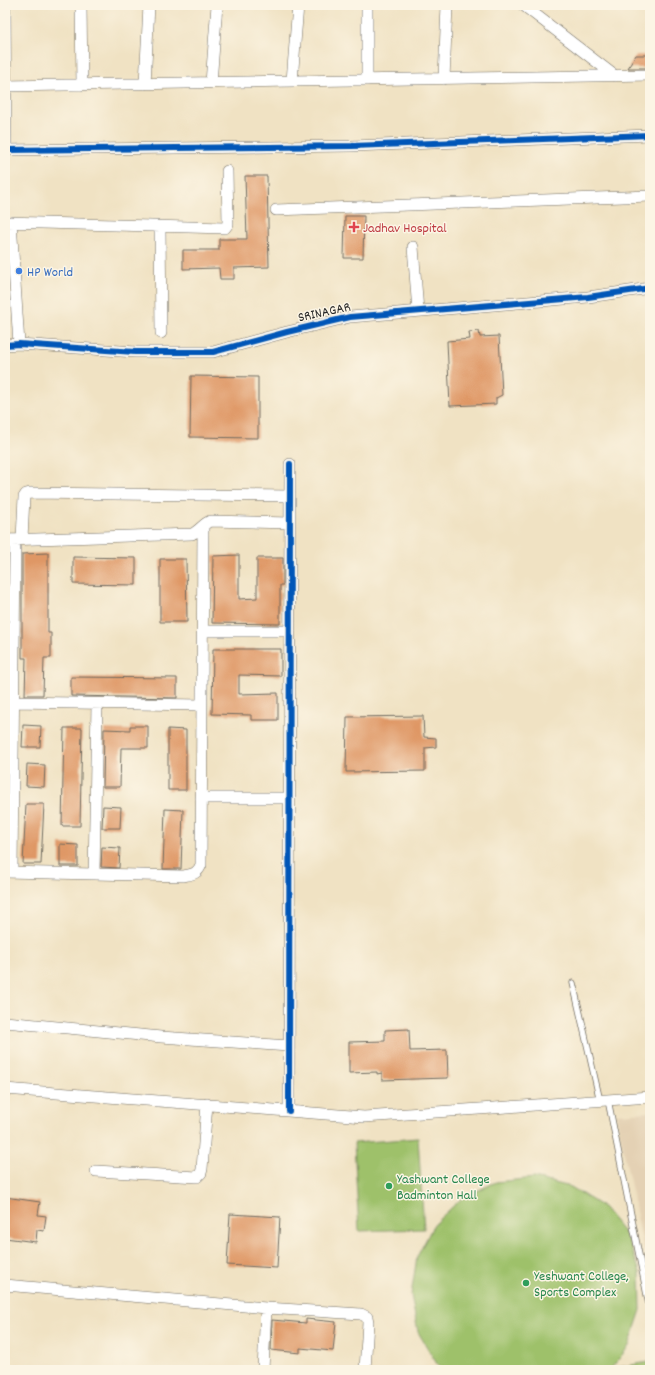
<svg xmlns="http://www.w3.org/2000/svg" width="655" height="1375" viewBox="0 0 655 1375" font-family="Dekko,sans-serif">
<rect width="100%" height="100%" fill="#fcf5e5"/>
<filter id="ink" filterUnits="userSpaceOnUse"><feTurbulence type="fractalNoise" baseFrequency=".025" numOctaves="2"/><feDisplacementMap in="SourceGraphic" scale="8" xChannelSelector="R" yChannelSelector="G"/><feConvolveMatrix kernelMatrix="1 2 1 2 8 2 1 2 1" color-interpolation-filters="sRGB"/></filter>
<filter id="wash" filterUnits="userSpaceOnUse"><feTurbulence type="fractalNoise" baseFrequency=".012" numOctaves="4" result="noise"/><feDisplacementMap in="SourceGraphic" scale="16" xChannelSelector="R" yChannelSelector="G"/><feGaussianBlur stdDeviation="0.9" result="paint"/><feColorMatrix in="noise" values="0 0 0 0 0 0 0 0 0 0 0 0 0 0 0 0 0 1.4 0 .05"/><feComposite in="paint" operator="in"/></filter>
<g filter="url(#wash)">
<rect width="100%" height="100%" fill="#f0e2c3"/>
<path fill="#e4d1b4" d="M 650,1112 L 650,1279 L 616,1114 Z"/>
<path fill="#9ec16a" stroke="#64764a" d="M 418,1138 L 424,1229 L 359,1231 L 354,1143 Z
M 534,1178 L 571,1187 L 603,1207 L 627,1236 L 640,1272 L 641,1310 L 629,1346 L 610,1370 L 443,1370 L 437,1364 L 418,1332 L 411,1295 L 417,1257 L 434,1224 L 462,1198 L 496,1182 Z
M 648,1362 L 650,1370 L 615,1370 L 615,1368 Z"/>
<g id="blocks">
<path fill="#df9765" d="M 636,55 L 650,55 L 650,68 L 628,68 Z
M 245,176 L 267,176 L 269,267 L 234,268 L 234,279 L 220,279 L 219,268 L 183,269 L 183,250 L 219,250 L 219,239 L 247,239 Z
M 345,216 L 364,216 L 363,258 L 344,258 Z
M 479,331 L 480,337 L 499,336 L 502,395 L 496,398 L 496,404 L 450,406 L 447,341 L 470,339 L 469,332 Z
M 191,376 L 258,377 L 258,438 L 190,437 Z
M 48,553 L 48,633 L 51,633 L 51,658 L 44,658 L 43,695 L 25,695 L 26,658 L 22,658 L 22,554 Z
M 5,554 L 8,554 L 7,616 L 5,616 Z
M 239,555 L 239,599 L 257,598 L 257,558 L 283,558 L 283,585 L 280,585 L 280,624 L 212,623 L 213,556 Z
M 73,557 L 136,558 L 136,585 L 73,584 Z
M 160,559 L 186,559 L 187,622 L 160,622 Z
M 213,649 L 281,649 L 281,676 L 239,675 L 239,694 L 278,693 L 278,720 L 251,720 L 251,715 L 212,714 Z
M 71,677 L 177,678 L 177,698 L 71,696 Z
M 423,716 L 424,737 L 436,738 L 436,747 L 425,748 L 425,771 L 346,772 L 347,717 Z
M 23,725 L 41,726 L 40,747 L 22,747 Z
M 130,726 L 148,726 L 148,748 L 121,748 L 120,787 L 103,787 L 104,729 L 130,730 Z
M 64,728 L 82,728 L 80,826 L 62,826 Z
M 168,729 L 186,730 L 186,790 L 168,790 Z
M 27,764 L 45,765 L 44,787 L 26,786 Z
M 26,804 L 44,804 L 41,864 L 23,864 Z
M 103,806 L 121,807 L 120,828 L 102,828 Z
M 165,809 L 183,810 L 181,869 L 163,869 Z
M 60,844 L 78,845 L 78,866 L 60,866 Z
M 102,847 L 120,848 L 119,868 L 101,867 Z
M 409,1029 L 410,1051 L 447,1050 L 448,1078 L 382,1080 L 382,1073 L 377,1074 L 377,1072 L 349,1073 L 349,1042 L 385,1041 L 385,1030 Z
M 5,1197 L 40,1202 L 38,1215 L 46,1216 L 44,1231 L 37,1230 L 36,1242 L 5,1238 Z
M 230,1214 L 280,1217 L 277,1268 L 227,1265 Z
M 306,1319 L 336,1322 L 333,1351 L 300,1348 L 300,1353 L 271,1350 L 272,1320 L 306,1323 Z"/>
</g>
</g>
<g filter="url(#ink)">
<use href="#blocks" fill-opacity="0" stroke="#706b60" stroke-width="1"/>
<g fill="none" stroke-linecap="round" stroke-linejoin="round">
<g stroke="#706b60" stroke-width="7">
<path id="service" d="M 573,983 L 600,1101
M 608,1100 L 650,1310"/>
</g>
<g stroke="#706b60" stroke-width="12">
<path id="minor" d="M 5,5 L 6,150 L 352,146 L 650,135
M 81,5 L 82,85
M 523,5 L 615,76
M 444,79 L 447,5
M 367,80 L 367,5
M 292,81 L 298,5
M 211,83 L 217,5
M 145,84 L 149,5
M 5,86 L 650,75
M 276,210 L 650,196
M 5,222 L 225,228 L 228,224 L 227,171
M 11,222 L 19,344
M 160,227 L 161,333
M 413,247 L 418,311
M 5,345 L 19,344 L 135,352 L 213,352 L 287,332 L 350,317 L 588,297 L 650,288
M 22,539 L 24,497 L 26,494 L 30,493 L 290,496
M 5,540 L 192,534 C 199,531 203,524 210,521 L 290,523
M 202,631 L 290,631
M 13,702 L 201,705
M 201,798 L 290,798
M 5,872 L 184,876 C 193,874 197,874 201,865 L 203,526
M 12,872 L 15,540
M 94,874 L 97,704
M 5,1022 L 161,1037 L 289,1046
M 5,1089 L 364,1117 L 650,1097
M 289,1111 L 290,464
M 96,1171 L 197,1177 L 201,1173 L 202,1169 L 207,1104
M 5,1285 L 266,1308 L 263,1370
M 266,1308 L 361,1314 L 367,1317 L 368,1322 L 365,1370"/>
</g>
<use href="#service" stroke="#fff" stroke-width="5.5"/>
<use href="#minor" stroke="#fff" stroke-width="11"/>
<g stroke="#fcf5e5" stroke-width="8">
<path id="cycleway" d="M 5,5 L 6,150 L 352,146 L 650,135
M 5,345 L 19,344 L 135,352 L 213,352 L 287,332 L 350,317 L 588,297 L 650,288
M 289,1111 L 290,464"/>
</g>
<use href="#cycleway" stroke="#0057b8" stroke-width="6"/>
</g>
</g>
<path fill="#e0444e" stroke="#fcf5e5" stroke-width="1.5" d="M352 221h4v4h4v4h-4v4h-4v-4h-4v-4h4z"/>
<circle fill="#3f7fe0" stroke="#fcf5e5" stroke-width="1.5" cx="19" cy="271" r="4"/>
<g fill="#2e9e5b" stroke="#fcf5e5" stroke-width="1.5">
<circle cx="389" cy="1186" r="4"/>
<circle cx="526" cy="1283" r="4"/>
</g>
<g text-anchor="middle" stroke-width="3" stroke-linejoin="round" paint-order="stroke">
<g font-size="14" fill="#be3a42" stroke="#fcf5e5" text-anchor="start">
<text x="363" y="232">Jadhav Hospital</text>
</g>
<g font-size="14" fill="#366cbe" stroke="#fcf5e5" text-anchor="start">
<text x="27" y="276">HP World</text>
</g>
<g font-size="14" fill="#2b2b2b" stroke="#fcf5e5">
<text transform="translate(324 311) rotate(-12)" y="5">SRINAGAR</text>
</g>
<g font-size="14" fill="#27864d" stroke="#fcf5e5" text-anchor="start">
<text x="397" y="1183">Yashwant College<tspan x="397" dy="16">Badminton Hall</tspan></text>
<text x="534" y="1280">Yeshwant College,<tspan x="534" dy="16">Sports Complex</tspan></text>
</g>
</g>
<rect width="655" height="1375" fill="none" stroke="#fcf5e5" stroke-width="20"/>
</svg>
